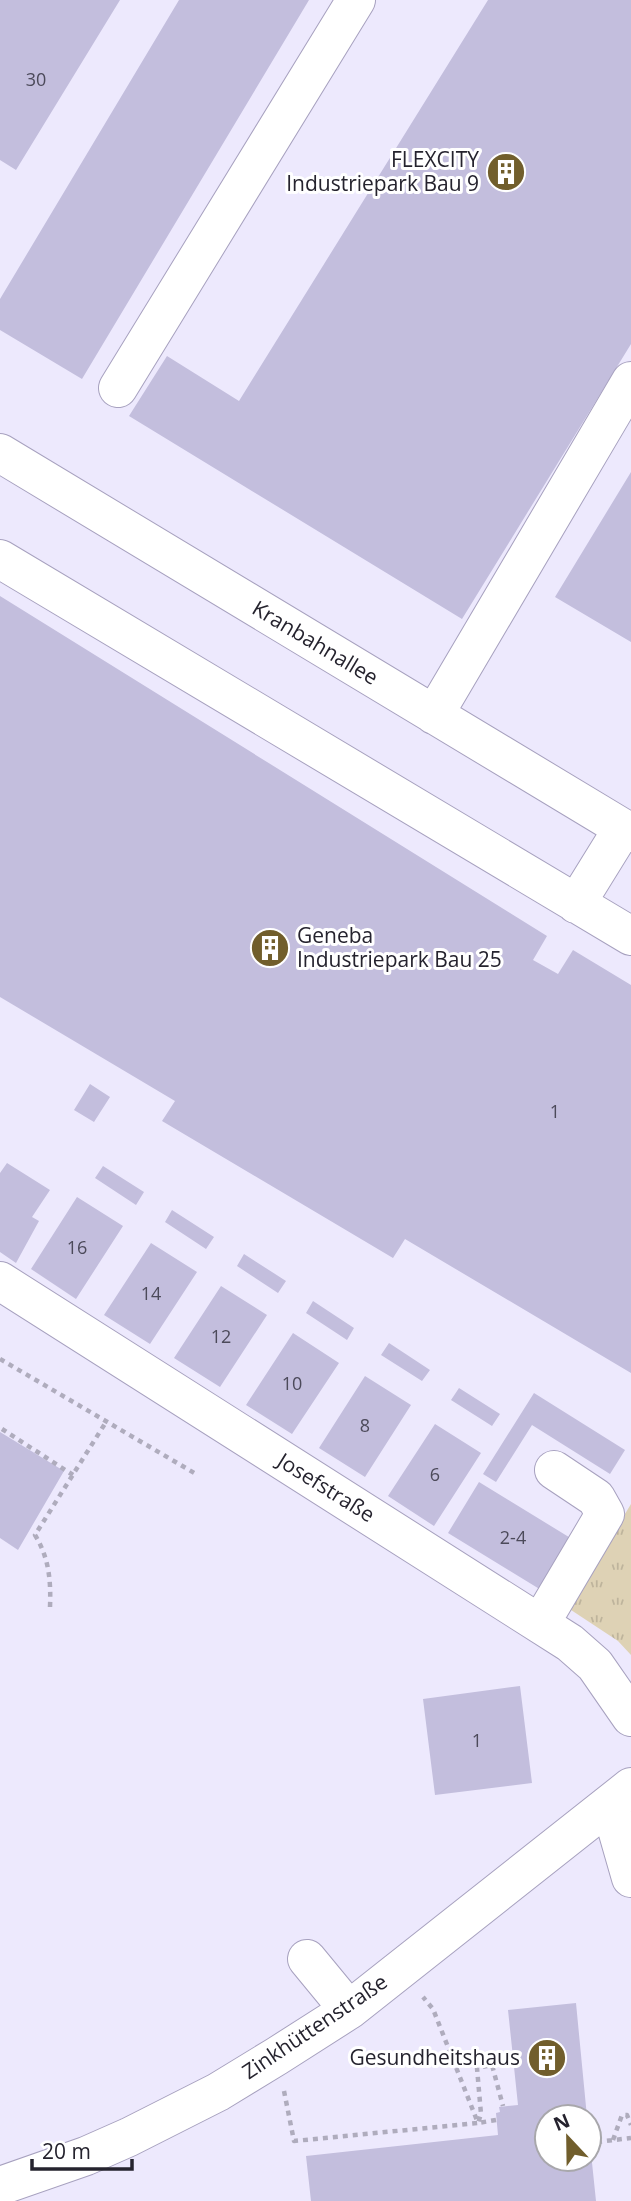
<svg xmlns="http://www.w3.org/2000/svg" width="631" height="2201" viewBox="0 0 631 2201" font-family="'Open Sans',sans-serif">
<defs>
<pattern id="park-tufts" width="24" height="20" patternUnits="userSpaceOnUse" patternTransform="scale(1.75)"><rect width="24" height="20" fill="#ded2b5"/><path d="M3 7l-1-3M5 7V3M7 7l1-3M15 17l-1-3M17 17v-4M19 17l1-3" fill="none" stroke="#beb49c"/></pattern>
</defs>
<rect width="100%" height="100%" fill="#ede9fd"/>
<path fill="url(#park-tufts)" d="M 631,1504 L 631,1655 L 618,1641 L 568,1608 Z"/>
<path fill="#c3bedd" d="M 0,0 L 120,0 L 16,170 L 0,160 Z
M 179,0 L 309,0 L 82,379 L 0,330 L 0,299 Z
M 488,0 L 631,0 L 631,344 L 462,619 L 129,416 L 167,356 L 239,401 Z
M 631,472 L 631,642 L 555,597 Z
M 0,596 L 547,936 L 533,960 L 558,974 L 573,950 L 631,985 L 631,1373 L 405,1239 L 393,1258 L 162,1121 L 175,1101 L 0,997 Z
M 90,1084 L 110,1097 L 94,1122 L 74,1110 Z
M 7,1163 L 50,1190 L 32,1217 L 39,1221 L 16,1263 L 0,1252 L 0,1173 Z
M 103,1166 L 144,1192 L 136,1205 L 95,1178 Z
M 77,1197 L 123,1226 L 76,1299 L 31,1269 Z
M 172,1210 L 214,1237 L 206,1249 L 165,1222 Z
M 151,1243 L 197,1272 L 150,1344 L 104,1315 Z
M 244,1254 L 286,1281 L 278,1293 L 237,1266 Z
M 221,1286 L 267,1315 L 220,1387 L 174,1358 Z
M 313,1301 L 354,1328 L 347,1340 L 306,1313 Z
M 293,1333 L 339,1363 L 292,1434 L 246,1405 Z
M 389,1343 L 430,1370 L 422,1381 L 381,1355 Z
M 365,1376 L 411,1405 L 365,1477 L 319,1448 Z
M 459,1388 L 500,1414 L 492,1426 L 451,1400 Z
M 534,1393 L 625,1450 L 610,1474 L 532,1425 L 496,1482 L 483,1474 Z
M 435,1424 L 481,1453 L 434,1526 L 388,1496 Z
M 0,1432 L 64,1471 L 18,1550 L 0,1538 Z
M 479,1482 L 577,1542 L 546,1593 L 448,1533 Z
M 520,1686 L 532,1783 L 435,1795 L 423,1699 Z
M 576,2003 L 587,2117 L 547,2117 L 547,2159 L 589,2159 L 591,2153 L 596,2201 L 311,2201 L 306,2156 L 498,2135 L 496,2113 L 500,2112 L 499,2107 L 518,2105 L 508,2010 Z"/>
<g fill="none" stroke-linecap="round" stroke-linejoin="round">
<g stroke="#a7a1bf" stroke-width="40">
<path id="minor" d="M 118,388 L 356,0
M 0,453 L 631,833
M 0,559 L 631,936
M 434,715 L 631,381
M 576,904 L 623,828
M 0,1281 L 570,1643 L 595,1665 L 631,1717
M 540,1624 L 605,1514 L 596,1498 L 554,1470
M 610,1805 L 631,1878
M 307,1959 L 349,2010
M 0,2186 L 86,2156 L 129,2137 L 218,2092 L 277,2056 L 349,2010 L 631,1787"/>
</g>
<path stroke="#afacbd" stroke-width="4.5" stroke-dasharray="5 5" stroke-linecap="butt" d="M 0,1359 L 196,1474
M 2,1429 L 73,1475
M 50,1607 C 51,1580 49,1558 35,1535 L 106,1422
M 284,2091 L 294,2141 L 478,2123 L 433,2009 L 423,1997
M 496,2120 L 478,2123 L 481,2114 L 477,2068 L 492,2065 L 503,2106
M 613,2140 L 622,2115 L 627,2115 L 631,2125
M 597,2142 L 631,2138"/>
<use href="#minor" stroke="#fff" stroke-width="38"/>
</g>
<defs>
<g id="building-disc" transform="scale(2.0125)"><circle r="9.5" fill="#715e2c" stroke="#fff"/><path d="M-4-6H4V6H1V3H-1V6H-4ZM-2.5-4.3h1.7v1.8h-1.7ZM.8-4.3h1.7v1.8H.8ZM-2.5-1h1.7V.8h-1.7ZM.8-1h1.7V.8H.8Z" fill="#fff"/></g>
</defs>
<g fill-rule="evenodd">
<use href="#building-disc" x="506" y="172"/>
<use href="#building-disc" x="270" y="948"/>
<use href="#building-disc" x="547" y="2058"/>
</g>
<g text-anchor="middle" stroke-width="6" stroke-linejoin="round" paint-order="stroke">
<g font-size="18" fill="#4c4a5a">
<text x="36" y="86">30</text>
<text x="555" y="1118">1</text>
<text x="77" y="1254">16</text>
<text x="151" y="1300">14</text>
<text x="221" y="1343">12</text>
<text x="292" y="1390">10</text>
<text x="365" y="1432">8</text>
<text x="435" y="1481">6</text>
<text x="513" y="1544">2-4</text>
<text x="477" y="1747">1</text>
</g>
<g font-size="21" fill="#25232e" stroke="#fff" text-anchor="end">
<text x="479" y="167">FLEXCITY<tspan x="479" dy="24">Industriepark Bau 9</tspan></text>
<text x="297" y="943" text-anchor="start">Geneba<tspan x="297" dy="24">Industriepark Bau 25</tspan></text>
<text x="520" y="2065">Gesundheitshaus</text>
</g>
<g font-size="21" fill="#25232e" stroke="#fff">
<text transform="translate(315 643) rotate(31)" y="7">Kranbahnallee</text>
<text transform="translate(326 1488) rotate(32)" y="7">Josefstraße</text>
<text transform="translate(315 2027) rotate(-34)" y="7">Zinkhüttenstraße</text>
</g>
</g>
<g transform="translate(568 2138) rotate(338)"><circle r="33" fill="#ffffff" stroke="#a8a7ab" stroke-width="2"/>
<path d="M0-5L12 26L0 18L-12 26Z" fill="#715e2c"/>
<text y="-10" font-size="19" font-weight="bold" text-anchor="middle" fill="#25232e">N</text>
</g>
<path d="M32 2159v10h100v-10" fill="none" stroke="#25232e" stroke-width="3.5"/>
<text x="42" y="2159" font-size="21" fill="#25232e" stroke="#ffffff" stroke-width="5" paint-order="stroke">20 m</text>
</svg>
